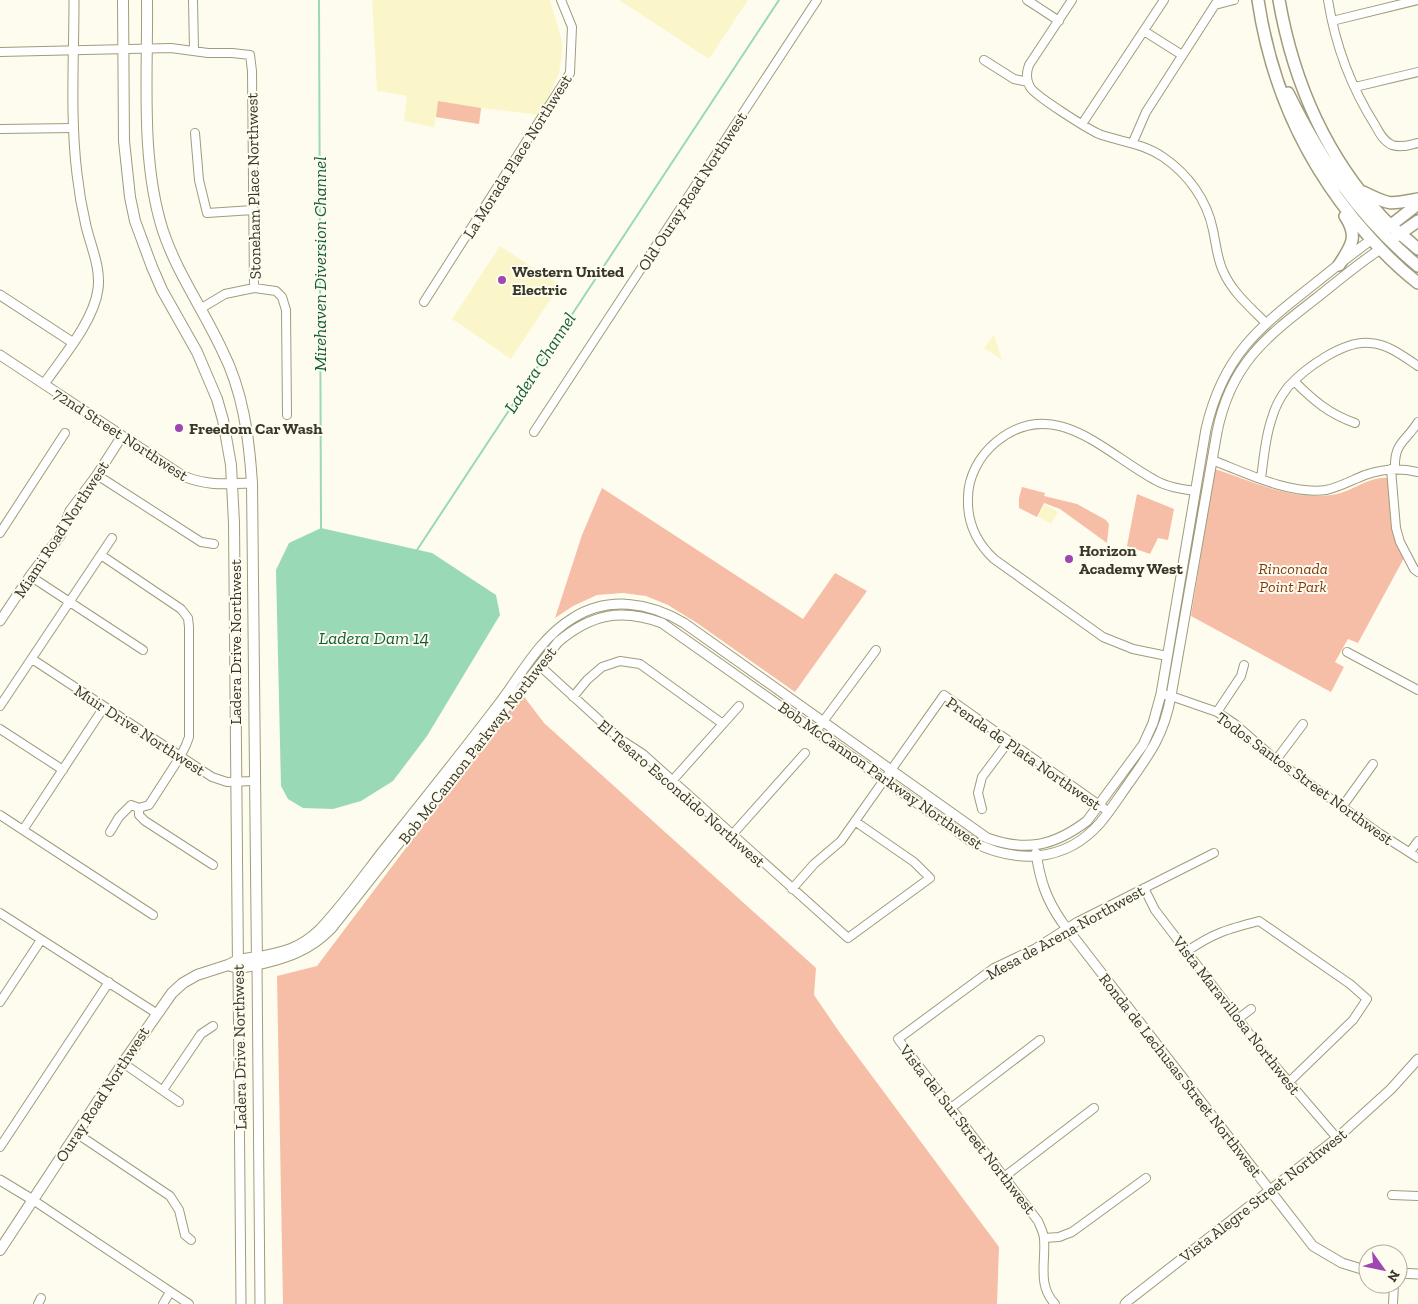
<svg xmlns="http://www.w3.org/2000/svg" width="1418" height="1304" viewBox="0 0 1418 1304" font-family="'Zilla Slab',serif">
<rect width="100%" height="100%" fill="#fefcee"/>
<path fill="#fbf6ca" d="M 372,0 L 550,0 L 562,41 L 562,54 L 559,74 L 540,115 L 482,108 L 479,124 L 436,117 L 434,127 L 404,121 L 407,96 L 377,91 Z
M 619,0 L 748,0 L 709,59 Z
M 500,246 L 560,285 L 511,359 L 452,319 Z
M 994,335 L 1002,360 L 984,348 Z
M 1044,504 L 1058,512 L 1051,524 L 1038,517 Z"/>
<path fill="#f6bea6" d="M 438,101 L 481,108 L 479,124 L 436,117 Z
M 1215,469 C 1252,481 1292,501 1331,495 C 1352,493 1368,475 1390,478 L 1396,540 L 1404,558 L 1358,643 L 1348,639 L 1335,662 L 1344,667 L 1331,692 L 1191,616 Z
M 1022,487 L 1045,493 L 1044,496 L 1077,504 L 1106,520 L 1109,524 L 1107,543 L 1060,509 L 1044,503 L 1037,517 L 1019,508 L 1019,498 Z
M 602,488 L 803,619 L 835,573 L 867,591 L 795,692 L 697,623 L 668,605 L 646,596 L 623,593 L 597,595 L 573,606 L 555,618 L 582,535 Z
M 1137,494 L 1174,509 L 1168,540 L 1158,538 L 1150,554 L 1127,546 Z
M 522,694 L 544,723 L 816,968 L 814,995 L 840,1033 L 999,1247 L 997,1304 L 283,1304 L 277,976 L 317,966 Z"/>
<path fill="#9ad9b5" d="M 321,528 L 432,553 L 496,595 L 500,615 L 427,736 L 393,781 L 361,801 L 333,809 L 303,808 L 288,799 L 281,786 L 276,570 L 289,543 Z"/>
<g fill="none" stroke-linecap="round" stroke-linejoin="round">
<path stroke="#9ad9b5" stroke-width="2" d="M 319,0 L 321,528
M 417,550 L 779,0"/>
<g stroke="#a09c7b" stroke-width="10">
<path id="minor" d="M 193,0 L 194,50
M 1027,0 L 1059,21
M 1072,0 L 1029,65 C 1026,73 1026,80 1030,87 C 1035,96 1088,129 1099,134 C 1121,142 1143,143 1163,157 C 1188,174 1207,200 1213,230 C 1216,244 1217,258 1223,271 C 1232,292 1250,307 1266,323
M 1328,0 C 1335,44 1351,87 1375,125 C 1379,132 1383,141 1392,145 C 1401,148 1409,145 1418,143
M 1215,5 L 1234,0
M 1332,21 L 1418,0
M 1144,31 L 1182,55
M 0,52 L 171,48 L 208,53 L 232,53 L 250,55 L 252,71 L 254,288
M 984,60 L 1014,79 L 1028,82
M 1355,87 L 1418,72
M 1082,124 L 1164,0
M 0,129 L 74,128
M 195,133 L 199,180 L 207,213 L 253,210
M 1133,142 L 1146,112 L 1218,0
M 424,302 L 570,73 L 572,27 L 561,0
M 200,309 L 225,294 L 254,288 L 276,291 L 282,297 L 286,310 L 287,415
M 1294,381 C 1313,400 1329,414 1355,423
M 534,432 L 817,0
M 1212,460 C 1246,473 1290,495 1326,490 C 1340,487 1352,480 1365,475 C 1382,469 1400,468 1418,472
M 1391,469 L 1396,528 L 1400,542 L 1414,569 L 1418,572
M 1395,469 C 1394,442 1405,443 1418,422
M 97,475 L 201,542 L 214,544
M 1261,478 C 1264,458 1265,437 1272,418 C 1275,407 1281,396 1288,387 C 1305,368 1344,340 1370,343 C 1388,344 1403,356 1418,366
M 0,533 L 65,433
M 101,555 L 181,609 L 188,618 L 189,627 L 189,737 L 186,745 L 180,757 L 149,805 L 139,808 L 131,805 L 119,817 L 110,832
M 30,576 L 143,650
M 1347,652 L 1418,690
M 1167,656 L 1133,649 L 1103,637 L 994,559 C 977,543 967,522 968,498 C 968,477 979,456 996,442 C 1054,394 1105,453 1155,480 C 1167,487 1181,489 1195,491
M 32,659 L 212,777 L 227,782 L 254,781
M 540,666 L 620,739 L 643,754 L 848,938 L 930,878 L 914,862 L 856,822
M 1161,694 L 1171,696 L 1217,712 L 1235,724 L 1276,760 L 1379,833 L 1418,858
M 573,697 L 587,680 L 602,667 L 620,661 L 640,664 L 723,724
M 0,706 L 112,538
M 1217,712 L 1241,676 L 1244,665
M 0,729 L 63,770
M 816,731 L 876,650
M 1276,760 L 1303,724
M 672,781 L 739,706
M 1342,807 L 1373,764
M 139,808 L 139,815 L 145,821 L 213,865
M 982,809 L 978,793 L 982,777 L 1009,741
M 0,815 L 153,915
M 23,830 L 104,707
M 732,835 L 805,753
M 1410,852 L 1418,841
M 1144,888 L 1155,910 L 1264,1053 L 1337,1138
M 792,889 L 814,864 L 841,841 L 944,695 L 1109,812
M 0,913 L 156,1013
M 1186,952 C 1213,933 1228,929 1259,921 L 1350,984 L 1367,999 L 1353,1020 L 1289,1082
M 0,1002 L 41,940
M 1238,1019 L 1251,1009
M 123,1063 L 179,1102
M 163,1090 L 201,1034 L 213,1026
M 951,1108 L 1040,1040
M 76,1133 L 170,1196 L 179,1210 L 185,1235 L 191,1240
M 0,1147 L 109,982
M 1004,1177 L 1094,1108
M 1392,1195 L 1418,1196
M 33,1200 L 189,1304
M 1044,1238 L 1059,1237 L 1072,1232 L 1146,1178
M 38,1304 L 41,1298
M 163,1304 L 170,1292
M 1055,1304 C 1037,1285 1046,1262 1044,1239 C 1044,1233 1040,1226 1038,1221 L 898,1039 L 994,968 L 1036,948 L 1077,922 L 1214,853
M 1393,1304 L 1394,1284"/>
</g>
<g stroke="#a09c7b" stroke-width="11">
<path id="tertiary" d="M 0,295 L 72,342
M 0,355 L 183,476 C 207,486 226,484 252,483
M 44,384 C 62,358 94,321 98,289 C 101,268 91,247 86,226 C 82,209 79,192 77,174 C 70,117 74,58 74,0
M 0,621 L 30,576 L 60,536 L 70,511 L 97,475 L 122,436
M 1036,853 C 1040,880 1046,899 1062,922 L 1313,1246 L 1342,1263 L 1368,1271
M 257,957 C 283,952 299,949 319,930 C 343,905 364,875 386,847 C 422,802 459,756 494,710 C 519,679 538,639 573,618 C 608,596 649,602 684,623 L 987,838 C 1026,852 1054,846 1087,821 L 1143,745 L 1153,723 L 1161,694 L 1206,429 C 1223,356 1257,329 1313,285 C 1332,270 1351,254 1371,240
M 238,968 L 241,1304
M 0,1180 L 33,1200
M 1398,1273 L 1418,1274
M 260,1304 L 257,965 C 285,959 310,951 331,929 L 558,642 C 591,614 621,608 662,623 L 971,841 C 1015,864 1065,863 1100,823 C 1110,811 1119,797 1129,783 C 1151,752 1164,734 1171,696 L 1217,432 C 1231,363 1266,337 1319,296 C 1339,280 1358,264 1379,250
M 1125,1304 L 1129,1300 L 1337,1138 L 1391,1089 L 1418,1059"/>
</g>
<g stroke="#a09c7b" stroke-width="12">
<path id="secondary" d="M 123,0 L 124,141 L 130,197 L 135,221 L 152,267 L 162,290 L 197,352 L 217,399 L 223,420 L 231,465 L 234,523 L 238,968
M 147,0 C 148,75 140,159 163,231 C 177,273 203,309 222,350 C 243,391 249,437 252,483 L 257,965 L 238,968 L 228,965
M 0,1250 L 123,1063 L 172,993 L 183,983 L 197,975 L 228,965 L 238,960 L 257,957"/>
</g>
<g stroke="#a09c7b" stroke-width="14">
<path id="primary" d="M 1258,0 C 1270,81 1302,155 1353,218 C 1373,242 1393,264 1418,283
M 1279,0 C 1293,80 1325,155 1381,216 C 1392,228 1406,238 1418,249
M 1288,93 C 1322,162 1358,216 1418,266
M 1363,192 C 1391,205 1387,205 1418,199
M 1386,229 L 1418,204
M 1395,237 L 1418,221
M 1339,265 C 1351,246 1359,237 1345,216"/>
</g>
<use href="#minor" stroke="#fff" stroke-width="8"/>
<use href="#tertiary" stroke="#fff" stroke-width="9"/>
<use href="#secondary" stroke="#fff" stroke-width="10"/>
<use href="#primary" stroke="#fff" stroke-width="11"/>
</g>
<g fill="#9e46b2" stroke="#fefcee" stroke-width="2">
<circle cx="502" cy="280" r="5"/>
<circle cx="179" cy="428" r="5"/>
<circle cx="1069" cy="559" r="5"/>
</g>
<g text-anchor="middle" stroke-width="4" stroke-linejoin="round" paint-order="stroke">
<g font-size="16" fill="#383628" stroke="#fefcee">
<text transform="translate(517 156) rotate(-58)" y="6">La Morada Place Northwest</text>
<text transform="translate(253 186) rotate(-91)" y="6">Stoneham Place Northwest</text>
<text transform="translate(692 191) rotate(-57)" y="6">Old Ouray Road Northwest</text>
<text transform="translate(121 434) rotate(33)" y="6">72nd Street Northwest</text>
<text transform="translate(61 529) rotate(-57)" y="6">Miami Road Northwest</text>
<text transform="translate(235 642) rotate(-90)" y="6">Ladera Drive Northwest</text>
<text transform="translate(140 730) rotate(33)" y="6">Muir Drive Northwest</text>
<text transform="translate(477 745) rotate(-52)" y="6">Bob McCannon Parkway Northwest</text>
<text transform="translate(1024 753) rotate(35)" y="6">Prenda de Plata Northwest</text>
<text transform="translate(881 775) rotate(35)" y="6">Bob McCannon Parkway Northwest</text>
<text transform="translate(1305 778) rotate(36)" y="6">Todos Santos Street Northwest</text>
<text transform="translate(682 793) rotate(41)" y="6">El Tesaro Escondido Northwest</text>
<text transform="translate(1065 932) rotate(-29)" y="6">Mesa de Arena Northwest</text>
<text transform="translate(1237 1015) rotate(52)" y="6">Vista Maravillosa Northwest</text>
<text transform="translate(239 1047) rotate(-91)" y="6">Ladera Drive Northwest</text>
<text transform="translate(1181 1075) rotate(52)" y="6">Ronda de Lechusas Street Northwest</text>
<text transform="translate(102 1094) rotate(-57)" y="6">Ouray Road Northwest</text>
<text transform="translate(968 1129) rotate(52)" y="6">Vista del Sur Street Northwest</text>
<text transform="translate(1263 1195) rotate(-38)" y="6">Vista Alegre Street Northwest</text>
</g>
<g font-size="16" font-weight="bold" fill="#383628" stroke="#fefcee" text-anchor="start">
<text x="512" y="277">Western United<tspan x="512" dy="18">Electric</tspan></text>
<text x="189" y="434">Freedom Car Wash</text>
<text x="1079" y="556">Horizon<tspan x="1079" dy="18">Academy West</tspan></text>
</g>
<g font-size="16" font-style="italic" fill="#823912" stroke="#fefcee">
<text x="1293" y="574">Rinconada<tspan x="1293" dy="18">Point Park</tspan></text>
</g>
<g font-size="18" font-style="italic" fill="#125c3b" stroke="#fefcee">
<text transform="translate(320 264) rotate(-90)" y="6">Mirehaven Diversion Channel</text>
<text transform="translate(540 363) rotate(-57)" y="6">Ladera Channel</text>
<text x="374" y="644">Ladera Dam 14</text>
</g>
</g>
<g transform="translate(1383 1269) rotate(123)"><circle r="24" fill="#fefcee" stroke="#afad9f"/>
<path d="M0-4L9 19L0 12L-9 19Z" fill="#9e46b2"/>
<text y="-8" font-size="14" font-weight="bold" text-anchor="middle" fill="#383628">N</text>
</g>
</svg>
